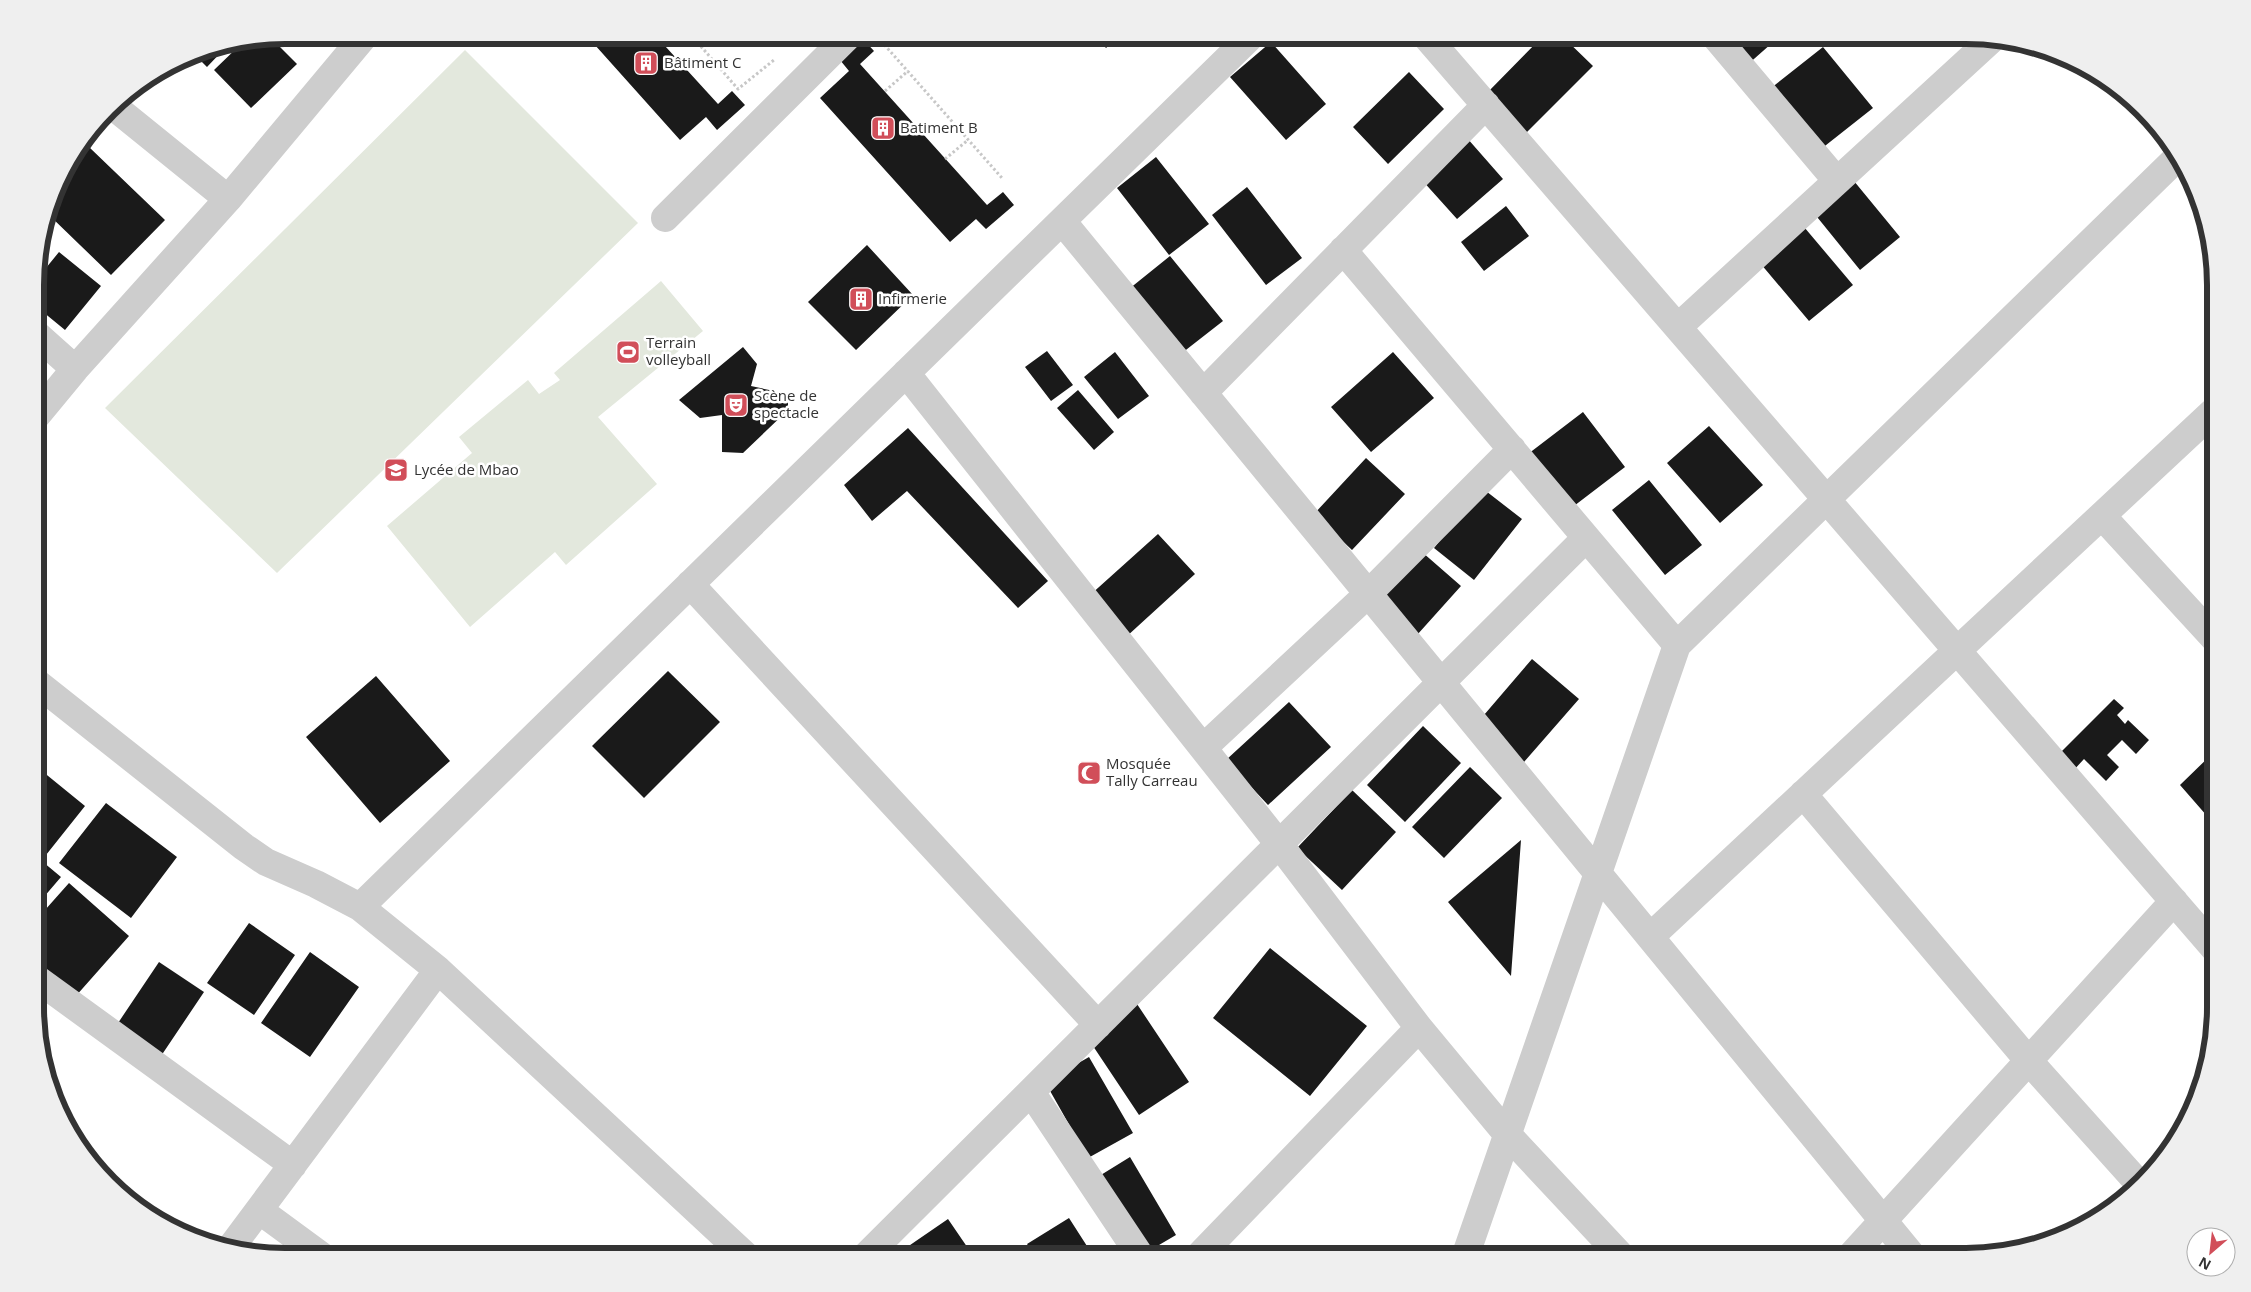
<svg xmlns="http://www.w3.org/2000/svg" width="2251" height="1292" viewBox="0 0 2251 1292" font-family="'Open Sans',sans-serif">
<rect width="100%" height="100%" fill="#fff"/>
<path fill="#e3e8dd" d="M 465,50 L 638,223 L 277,573 L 105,408 Z
M 661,281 L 703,331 L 598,417 L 657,484 L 566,565 L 555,552 L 470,627 L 387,526 L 472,453 L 459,437 L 528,380 L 539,394 L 560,380 L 554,373 Z"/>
<path fill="#1a1a1a" d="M 586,35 L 655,35 L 718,104 L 732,91 L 745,105 L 717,130 L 706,117 L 680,140 Z
M 1094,35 L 1120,35 L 1106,48 Z
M 1544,35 L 1561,35 L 1593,66 L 1526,133 L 1486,94 Z
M 1720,35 L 1781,35 L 1746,66 Z
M 271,38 L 297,64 L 251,108 L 214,70 L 241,44 Z
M 863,39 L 874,51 L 860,64 L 987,205 L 1003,192 L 1014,205 L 986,229 L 976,219 L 950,242 L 820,98 L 849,71 L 840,60 Z
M 1271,42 L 1326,104 L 1286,140 L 1230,77 Z
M 226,47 L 207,67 L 193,53 Z
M 1823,47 L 1873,108 L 1816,153 L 1766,92 Z
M 1409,72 L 1444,109 L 1388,164 L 1353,127 Z
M 1467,138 L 1503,179 L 1457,219 L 1421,179 Z
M 89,147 L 165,220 L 111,275 L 49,215 L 60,177 Z
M 1156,157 L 1209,224 L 1169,255 L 1117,188 Z
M 1849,175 L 1900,237 L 1860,270 L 1809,207 Z
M 1247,187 L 1302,258 L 1266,285 L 1212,215 Z
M 1506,206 L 1529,236 L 1484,271 L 1461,242 Z
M 1799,221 L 1853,285 L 1809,321 L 1755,257 Z
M 867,245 L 913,295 L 856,350 L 808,302 Z
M 59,252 L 101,286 L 65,330 L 37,307 L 37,279 Z
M 1170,256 L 1223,321 L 1182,353 L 1129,289 Z
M 743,347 L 757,364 L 751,386 L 788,394 L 788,410 L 743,453 L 722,452 L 722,415 L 700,418 L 679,400 Z
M 1047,351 L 1073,385 L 1051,401 L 1025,367 Z
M 1115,352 L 1149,396 L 1118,419 L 1084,377 Z
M 1393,352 L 1434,398 L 1371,452 L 1331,407 Z
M 1078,390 L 1114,432 L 1094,450 L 1057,408 Z
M 1583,412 L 1625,467 L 1570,509 L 1528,454 Z
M 1709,426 L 1763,485 L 1720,523 L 1667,463 Z
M 908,428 L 1048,581 L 1018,608 L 907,491 L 872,521 L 844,485 Z
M 1366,458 L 1405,494 L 1352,550 L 1314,514 Z
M 1649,480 L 1702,545 L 1665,575 L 1612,510 Z
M 1482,488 L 1522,519 L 1474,580 L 1434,548 Z
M 1158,534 L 1195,574 L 1126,637 L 1089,596 Z
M 1422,552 L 1461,586 L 1417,635 L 1379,602 Z
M 1532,659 L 1579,699 L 1524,762 L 1478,722 Z
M 668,671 L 720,722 L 644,798 L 592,746 Z
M 376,676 L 450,761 L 380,823 L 306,737 Z
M 2114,699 L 2124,708 L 2117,715 L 2125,724 L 2128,720 L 2149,740 L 2136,754 L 2122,740 L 2107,755 L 2119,767 L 2106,781 L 2084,759 L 2072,772 L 2056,757 Z
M 1289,702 L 1331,747 L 1268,805 L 1226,760 Z
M 1423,726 L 1461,763 L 1405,822 L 1367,785 Z
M 2215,751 L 2215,822 L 2214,824 L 2180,785 Z
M 1470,767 L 1502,798 L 1444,858 L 1412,827 Z
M 42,771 L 85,806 L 46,855 L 37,848 L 37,776 Z
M 1352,790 L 1396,832 L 1342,890 L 1297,848 Z
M 106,803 L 177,857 L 131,918 L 59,863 Z
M 1521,840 L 1511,976 L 1448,902 Z
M 37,857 L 61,877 L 37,905 Z
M 69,883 L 129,936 L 75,997 L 37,964 L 37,919 Z
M 249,923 L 295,955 L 254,1015 L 207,983 Z
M 1270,948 L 1367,1026 L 1310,1096 L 1213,1018 Z
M 310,952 L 359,987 L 310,1057 L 261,1023 Z
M 159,962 L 204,992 L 159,1059 L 114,1029 Z
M 1137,1004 L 1189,1082 L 1139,1115 L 1087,1037 Z
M 1089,1057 L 1133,1133 L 1088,1158 L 1045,1082 Z
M 1130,1157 L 1176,1235 L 1142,1255 L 1096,1178 Z
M 1069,1218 L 1094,1257 L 1035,1257 L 1027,1244 Z
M 948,1219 L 974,1257 L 899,1257 L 897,1254 Z"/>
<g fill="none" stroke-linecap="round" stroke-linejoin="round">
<path stroke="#c7c7c7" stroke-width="3" stroke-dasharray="2.5 2.5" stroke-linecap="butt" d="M 691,35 L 738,89 L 774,60
M 881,41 L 1002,178
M 885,91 L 908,71
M 945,159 L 968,140"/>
<path stroke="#cdcdcd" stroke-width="28" d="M 1425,35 L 2215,949
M 1714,35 L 1837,181
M 113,106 L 228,199
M 665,218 L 849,35
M 1062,221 L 1913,1257
M 1343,250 L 1677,645
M 1678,327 L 1993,38
M 37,335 L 75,369
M 906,373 L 1279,844 L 1419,1028 L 1507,1134 L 1622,1257
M 1203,393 L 1486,105
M 37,415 L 75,369 L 228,199 L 365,35
M 2102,516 L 2215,639
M 690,584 L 1098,1025
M 37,683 L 244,847 L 266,862 L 316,884 L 360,907 L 438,970 L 747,1257
M 1203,748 L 1368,594 L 1512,449
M 1803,794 L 2028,1060 L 2141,1186
M 360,907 L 1252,35
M 1650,937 L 2215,410
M 37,979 L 293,1165
M 1031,1092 L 1141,1257
M 259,1210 L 323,1257
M 229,1250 L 438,970
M 865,1257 L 1586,538
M 1198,1257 L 1419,1028
M 1465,1257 L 1677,645 L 2179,156
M 1850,1257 L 2174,901"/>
</g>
<defs>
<g id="building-square" transform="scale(1.25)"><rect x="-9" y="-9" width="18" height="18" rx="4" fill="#d14e59" stroke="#fff"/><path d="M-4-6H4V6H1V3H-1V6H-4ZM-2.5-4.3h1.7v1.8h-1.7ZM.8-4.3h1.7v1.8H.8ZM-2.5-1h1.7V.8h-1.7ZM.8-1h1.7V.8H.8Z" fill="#fff"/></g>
<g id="stadium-square" transform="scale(1.25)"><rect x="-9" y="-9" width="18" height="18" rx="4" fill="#d14e59" stroke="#fff"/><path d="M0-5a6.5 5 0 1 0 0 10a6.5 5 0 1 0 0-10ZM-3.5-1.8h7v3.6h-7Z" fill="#fff"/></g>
<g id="theatre-square" transform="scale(1.25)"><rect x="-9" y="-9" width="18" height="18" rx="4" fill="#d14e59" stroke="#fff"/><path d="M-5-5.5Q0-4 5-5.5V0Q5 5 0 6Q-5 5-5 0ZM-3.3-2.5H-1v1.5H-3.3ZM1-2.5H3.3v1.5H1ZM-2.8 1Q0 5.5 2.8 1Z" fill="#fff"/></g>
<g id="school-square" transform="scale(1.25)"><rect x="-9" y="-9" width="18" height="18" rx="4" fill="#d14e59" stroke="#fff"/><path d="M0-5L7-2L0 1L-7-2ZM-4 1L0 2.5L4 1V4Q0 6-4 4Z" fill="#fff"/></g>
<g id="mosque-square" transform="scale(1.25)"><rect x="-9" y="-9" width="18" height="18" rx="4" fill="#d14e59" stroke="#fff"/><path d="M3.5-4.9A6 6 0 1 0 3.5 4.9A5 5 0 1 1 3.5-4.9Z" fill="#fff"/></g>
</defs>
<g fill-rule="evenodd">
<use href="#building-square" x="646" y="63"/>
<use href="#building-square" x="883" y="128"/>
<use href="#building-square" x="861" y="299"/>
<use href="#stadium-square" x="628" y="352"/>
<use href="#theatre-square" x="736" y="405"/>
<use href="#school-square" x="396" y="470"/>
<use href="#mosque-square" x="1089" y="773"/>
</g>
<g text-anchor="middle" stroke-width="5" stroke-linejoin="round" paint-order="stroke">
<g font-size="15" fill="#333" stroke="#fff" text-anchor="start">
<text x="664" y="68">Bâtiment C</text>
<text x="900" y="133">Batiment B</text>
<text x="878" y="304">Infirmerie</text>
<text x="646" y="348">Terrain<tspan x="646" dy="17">volleyball</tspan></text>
<text x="754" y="401">Scène de<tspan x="754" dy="17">spectacle</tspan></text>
<text x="414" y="475">Lycée de Mbao</text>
<text x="1106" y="769">Mosquée<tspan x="1106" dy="17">Tally Carreau</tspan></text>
</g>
</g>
<path d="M0 0H2251V1292H0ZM285 44H1966A241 241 0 0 1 2207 285V1007A241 241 0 0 1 1966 1248H285A241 241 0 0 1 44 1007V285A241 241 0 0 1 285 44Z" fill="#efefef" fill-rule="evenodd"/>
<path fill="none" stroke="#333" stroke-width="6" d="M285 44H1966A241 241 0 0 1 2207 285V1007A241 241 0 0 1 1966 1248H285A241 241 0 0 1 44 1007V285A241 241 0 0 1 285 44Z"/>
<g transform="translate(2211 1252) rotate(208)"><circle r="24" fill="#ffffff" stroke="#adadad"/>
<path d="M0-4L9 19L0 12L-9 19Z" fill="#d14e59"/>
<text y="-8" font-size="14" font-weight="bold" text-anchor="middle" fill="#333333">N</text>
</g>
</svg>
